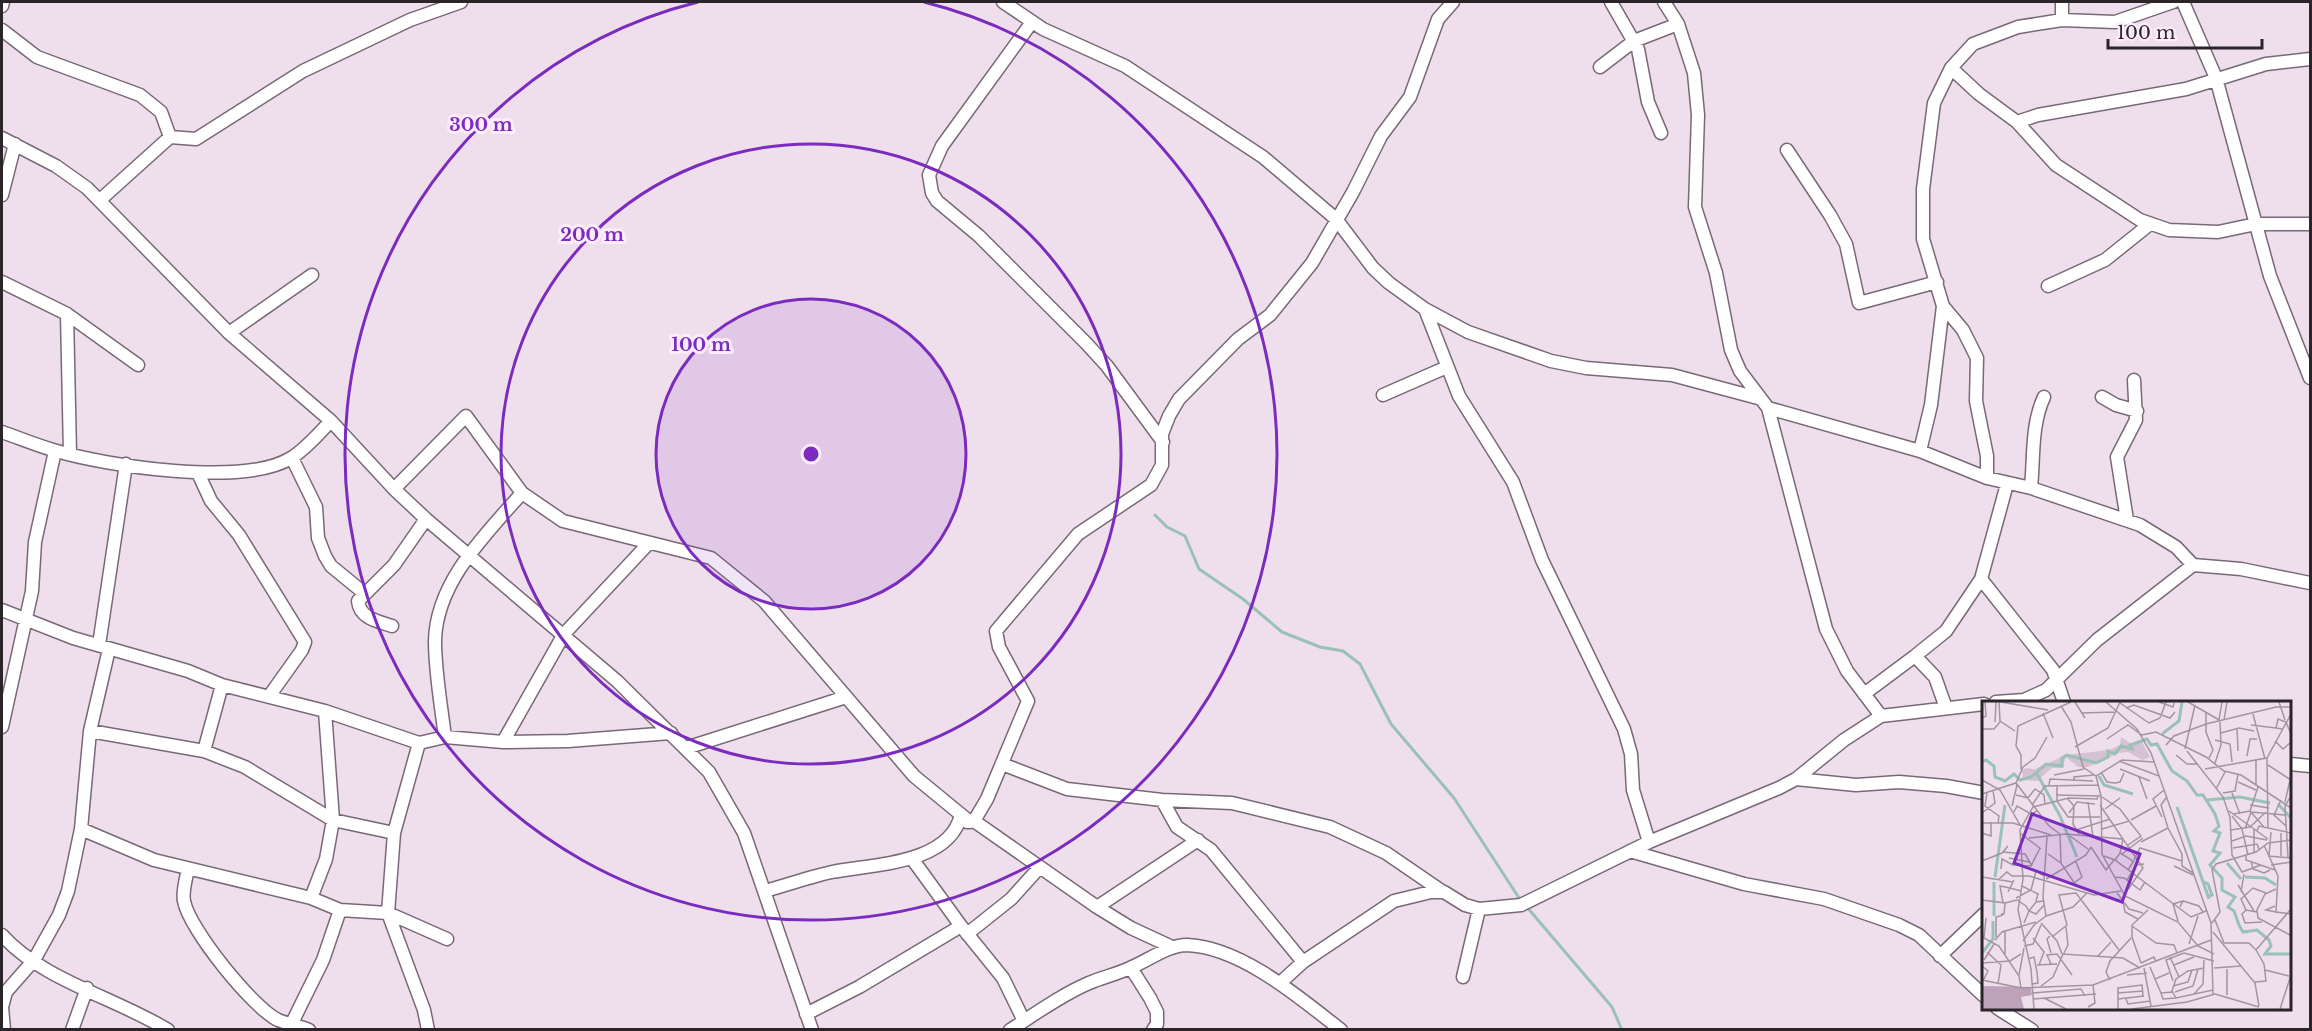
<svg xmlns="http://www.w3.org/2000/svg" width="2312" height="1031" viewBox="0 0 2312 1031" font-family="'Libre Baskerville',serif">
<rect width="100%" height="100%" fill="#efdfed"/>
<g fill="none" stroke-linecap="round" stroke-linejoin="round">
<path stroke="#9ac1b6" stroke-width="3" d="M 1155,515 L 1167,527 L 1185,536 L 1199,569 L 1243,599 L 1282,632 L 1320,647 L 1343,651 L 1360,664 L 1391,724 L 1454,798 L 1521,901
M 1526,906 L 1612,1007 L 1622,1030"/>
<g stroke="#786976" stroke-width="15">
<path id="minor" d="M 1003,2 L 1043,29 L 1125,66 L 1263,157 L 1336,219 L 1373,268 L 1389,283 L 1425,309 L 1468,332 L 1551,361 L 1586,368 L 1672,375 L 1758,398
M 1611,2 L 1638,49 L 1648,102 L 1661,133
M 1664,2 L 1678,24 L 1694,73 L 1698,115 L 1695,207 L 1716,273 L 1731,350 L 1740,371 L 1768,408 L 1826,629 L 1847,671 L 1881,716
M 2183,2 L 2216,78 L 2270,276 L 2310,378
M 2,6 L 3,2
M 2062,20 L 2062,2
M 1032,22 L 942,146 L 929,175 L 932,193 L 937,201 L 979,236 L 1086,343 L 1107,366 L 1163,442
M 2,30 L 37,57 L 140,95 L 161,112 L 170,137
M 1600,67 L 1634,41 L 1678,24
M 1951,68 L 1979,94 L 2017,122 L 2056,165 L 2140,220 L 2169,230 L 2218,232 L 2256,224 L 2310,224
M 2017,122 L 2038,115 L 2186,89 L 2266,64 L 2310,59
M 2,138 L 56,166 L 87,188 L 229,333 L 331,421 L 394,489 L 426,519 L 617,681 L 709,772 L 744,833 L 812,1030
M 1787,150 L 1830,215 L 1846,244 L 1859,303 L 1937,282
M 2,195 L 15,144
M 100,200 L 170,137 L 196,139 L 303,71 L 410,20 L 461,2
M 2,282 L 67,314 L 138,365
M 2048,286 L 2105,260 L 2150,224
M 1943,306 L 1963,330 L 1977,358 L 1976,401 L 1987,456 L 1987,478
M 1425,309 L 1459,396 L 1513,482 L 1542,560 L 1624,729 L 1631,754 L 1633,790 L 1649,842
M 67,314 L 70,454
M 229,333 L 312,275
M 1383,395 L 1447,367
M 2102,397 L 2116,405 L 2137,411
M 1768,408 L 1920,451 L 1987,478 L 2031,488 L 2140,525 L 2176,547 L 2193,565
M 2,432 C 19,438 36,445 53,450 C 106,466 244,487 291,458 C 306,449 319,433 331,421
M 1920,451 L 1931,405 L 1943,306 L 1923,239 L 1923,189 L 1934,103 L 1951,68 L 1973,44 L 2018,27 L 2062,20 L 2115,22 L 2173,2
M 292,458 L 316,507 L 318,538 L 325,556 L 331,566 L 364,593
M 198,473 L 211,501 L 239,535 L 305,642 L 302,650 L 270,695
M 2031,488 C 2034,458 2031,425 2044,397
M 394,489 L 466,416 L 522,493
M 2127,520 L 2117,457 L 2136,420 L 2134,380
M 1981,579 L 2053,670 L 2064,702
M 2,610 L 73,638 L 188,671 L 222,685 L 325,711 L 419,743 L 445,737 L 503,742 L 568,741 L 671,733
M 392,626 C 378,621 360,619 358,601 L 394,565 L 426,519
M 99,645 L 126,464
M 109,649 L 90,731 L 81,829 L 154,860 L 311,898 L 340,910 L 388,913 L 394,833 L 419,743
M 1915,656 L 1946,631 L 1981,579 L 2007,484
M 1864,694 L 1915,656 L 1935,677 L 1946,708
M 1996,702 L 2024,700 L 2046,690 L 2097,640 L 2193,565 L 2241,569 L 2310,583
M 2,727 L 32,591 L 35,542 L 55,451
M 90,731 L 204,751 L 245,767 L 333,820 L 394,833
M 445,737 C 441,705 435,672 435,641 C 436,582 486,534 522,493 L 563,521 L 711,558 L 764,601 L 914,776 L 970,822
M 503,742 L 564,634 L 649,543
M 686,748 L 846,697
M 204,751 L 222,685
M 1002,764 L 1067,789 L 1162,800 L 1232,803 L 1330,827 L 1386,853 L 1443,892
M 2290,764 L 2310,766
M 1796,779 L 1856,785 L 1899,782 L 1946,786 L 1984,793
M 1162,800 L 1177,827 L 1211,850 L 1303,962
M 974,821 L 987,799 L 1028,701 L 999,647 L 996,631 L 1078,534 L 1151,485 L 1162,465 L 1162,434 L 1169,416 L 1179,399 L 1238,339 L 1270,315 L 1312,263 L 1353,192 L 1381,136 L 1410,97 L 1438,19 L 1453,2
M 967,822 L 974,821 L 1097,907 L 1131,928 L 1172,947
M 1630,851 L 1744,884 L 1824,899 L 1899,925 L 1919,935 L 1984,996
M 913,860 L 961,926 L 1003,978 L 1024,1021
M 188,869 C 186,879 182,892 184,901 C 189,929 253,1008 278,1020 C 288,1024 299,1026 309,1030
M 765,891 C 787,885 809,877 832,872 C 871,864 949,865 961,815
M 311,898 L 326,859 L 333,820 L 325,711
M 1097,907 L 1198,840
M 388,913 L 424,1010 L 428,1030
M 388,913 L 447,939
M 967,934 L 1011,899 L 1039,868
M 2,935 C 42,980 116,998 168,1030
M 1940,956 L 1984,914
M 1131,968 L 1150,998 L 1157,1012 L 1157,1024 L 1153,1030
M 1463,977 L 1479,909
M 1280,983 L 1303,962 L 1394,901 L 1431,892 L 1444,892 L 1465,905 L 1479,909 L 1521,905 L 1649,842 L 1779,788 L 1796,779 L 1844,740 L 1881,716 L 1984,704
M 1997,1008 L 2032,1030
M 806,1014 L 859,987 L 961,926
M 287,1027 L 292,1023 L 323,960 L 340,910
M 4,1030 L 2,1007 L 6,992 L 34,960 L 59,915 L 68,891 L 81,829
M 72,1030 L 87,988
M 1010,1030 C 1035,1014 1061,995 1089,983 C 1103,977 1118,974 1132,967 C 1149,960 1168,945 1187,945 C 1241,947 1300,998 1341,1030"/>
</g>
<use href="#minor" stroke="#fff" stroke-width="12"/>
</g>
<circle cx="811" cy="454" r="155" fill="#7b2cbf" fill-opacity=".12"/>
<g fill="none" stroke="#7b2cbf" stroke-width="3">
<circle cx="811" cy="454" r="155"/>
<circle cx="811" cy="454" r="310"/>
<path d="M924 2A466 466 0 1 1 698 2"/>
</g>
<g transform="translate(1982 701)">
<rect width="309" height="309" fill="#efdfed"/>
<path d="M 139,36 L 151,44 L 159,39 L 168,56 L 160,59 L 146,51 L 137,52 L 106,66 L 96,66 L 84,56 L 80,67 L 70,67 L 55,80 L 41,79 L 40,69 L 44,67 L 53,68 L 84,54 L 127,49 L 138,44 Z" fill="#d6c0d3"/>
<path d="M 0,285 L 49,286 L 50,294 L 39,296 L 42,308 L 0,308 Z" fill="#bda2b9"/>
<path fill="none" stroke="#9ac1b6" stroke-width="3" d="M 180,33 L 197,20 L 200,1M 0,61 L 4,59 L 12,65 L 13,76 L 23,80 L 32,73 L 38,79 L 49,76 L 64,63 L 80,65 L 80,57 L 85,54 L 114,62 L 126,56 L 126,50 L 133,53 L 139,45 L 150,48 L 148,44 L 165,38 L 169,44 L 175,43 L 190,70 L 205,80 L 215,94 L 221,94 L 233,113 L 237,125 L 232,130 L 238,132 L 231,150 L 238,152 L 228,164 L 240,177 L 240,189 L 253,196 L 246,206 L 252,210 L 257,224 L 261,231 L 275,229 L 287,239 L 289,245 L 283,253 L 309,253M 54,71 L 78,115 L 95,156M 117,75 L 122,84 L 151,93M 225,99 L 258,96 L 288,102M 296,103 L 309,117M 195,106 L 227,198M 245,162 L 259,178M 13,176 L 23,104M 263,176 L 283,177 L 294,184M 220,180 L 226,183 L 230,194 L 226,196M 12,215 L 12,181M 0,252 L 11,238 L 11,220"/>
<path fill="none" stroke="#a1959f" stroke-width="1.5" d="M 17,1 L 18,20 L 33,30M 19,1 L 66,9M 93,1 L 103,17M 124,1 L 155,28 L 169,52 L 229,222 L 231,293M 177,1 L 191,6 L 192,2M 206,1 L 239,20M 297,1 L 303,19M 138,2 L 167,22 L 178,17 L 184,1M 79,5 L 89,21 L 101,66 L 114,75M 144,7 L 152,4 L 188,17 L 193,11M 61,12 L 71,37M 100,12 L 133,11M 224,12 L 224,31 L 231,49 L 227,57M 271,13 L 283,58M 0,17 L 4,15 L 3,1M 237,19 L 240,1M 242,19 L 245,1M 13,21 L 14,1M 269,24 L 294,27M 255,27 L 256,50M 0,28 L 12,28 L 18,21M 300,28 L 294,27 L 296,18 L 304,21 L 309,33M 239,32 L 257,27 L 272,30M 125,38 L 146,24 L 160,34 L 174,31 L 224,56 L 242,70 L 259,74 L 309,107M 233,39 L 248,43 L 250,61M 293,40 L 301,48 L 309,41M 184,44 L 192,35 L 224,23 L 294,6 L 309,6M 93,46 L 126,27 L 138,1M 203,48 L 213,4M 205,50 L 241,96 L 248,116 L 250,154 L 260,171 L 279,164M 194,54 L 205,63 L 216,63M 265,55 L 268,38 L 275,38M 285,57 L 309,13M 137,60 L 177,75M 172,61 L 140,59 L 114,75 L 119,95 L 120,153 L 143,195 L 196,221 L 216,245 L 232,253M 233,62 L 239,44 L 238,21M 286,64 L 309,79M 39,68 L 39,54 L 34,45 L 36,25 L 89,1M 138,68 L 168,80M 223,68 L 285,57 L 286,127M 119,71 L 125,81 L 133,82 L 138,81 L 142,72M 72,74 L 102,68M 157,76 L 165,98M 0,79 L 18,89 L 38,124M 92,79 L 92,76 L 112,74M 256,81 L 274,89M 34,82 L 41,66 L 53,57 L 65,36M 67,84 L 68,78 L 111,80M 75,84 L 75,100 L 86,116 L 118,116M 274,85 L 274,58M 234,88 L 243,71M 5,92 L 3,105 L 17,115 L 16,122M 241,92 L 253,90 L 256,73M 250,92 L 258,113M 0,93 L 34,82 L 67,125 L 78,133M 34,94 L 46,97 L 53,88 L 62,94 L 63,103M 74,94 L 119,95M 120,96 L 138,108 L 147,120M 85,97 L 92,105 L 91,123 L 97,133M 184,97 L 179,104 L 186,127 L 200,153 L 200,165 L 211,172M 299,99 L 292,114 L 304,125M 106,101 L 111,136M 303,101 L 309,75M 50,104 L 63,85 L 116,84M 268,104 L 287,107M 30,105 L 35,84M 123,108 L 138,97M 247,110 L 286,138M 268,110 L 276,86M 32,111 L 35,105 L 49,113 L 55,110M 0,112 L 13,102 L 11,90M 87,112 L 95,101 L 113,103M 251,113 L 268,110 L 282,126M 250,115 L 260,128 L 266,154M 180,116 L 171,98 L 182,89M 149,119 L 174,105M 0,122 L 31,122 L 69,134M 120,128 L 147,120 L 159,135 L 146,144M 263,128 L 269,111 L 303,114M 94,129 L 128,118M 249,129 L 268,126 L 284,111M 275,130 L 277,125 L 309,132M 0,132 L 9,135 L 9,121M 38,132 L 59,148M 78,134 L 79,162M 88,135 L 106,148M 47,137 L 84,133 L 141,138 L 118,104M 250,140 L 264,135 L 285,139M 159,141 L 186,127M 282,144 L 296,175 L 294,211 L 309,213M 109,146 L 124,169 L 132,159M 251,147 L 275,143 L 277,148M 21,151 L 43,153 L 50,165M 138,152 L 141,138 L 161,167 L 142,194M 272,152 L 272,128M 66,153 L 79,162 L 95,186M 140,153 L 161,137M 122,155 L 133,159 L 209,216 L 224,210M 264,155 L 264,159 L 293,169M 286,155 L 309,157M 287,155 L 289,131M 299,155 L 299,132M 306,156 L 303,105 L 309,95M 27,157 L 47,161M 133,159 L 138,152 L 148,158 L 151,161 L 146,169M 0,160 L 20,152 L 26,145M 269,160 L 271,168 L 282,172 L 288,169M 151,161 L 158,147 L 200,160M 289,164 L 309,161M 192,165 L 211,174M 19,168 L 20,158 L 31,164 L 49,165 L 58,147M 0,176 L 31,181M 132,176 L 142,177 L 158,189 L 163,181M 64,178 L 104,154 L 109,146M 16,179 L 25,171 L 30,175 L 47,175 L 64,180M 32,179 L 28,187 L 39,190M 145,179 L 154,164 L 162,163M 64,180 L 112,194 L 139,190M 92,182 L 100,176 L 94,161M 256,184 L 272,210M 40,185 L 56,193 L 54,200M 294,188 L 283,193 L 275,209 L 276,217 L 308,234M 259,191 L 262,173M 135,192 L 147,208 L 161,212M 34,197 L 49,189 L 54,170 L 62,175M 0,199 L 23,202 L 22,213 L 19,213M 61,200 L 54,201 L 47,210 L 54,213 L 62,204M 141,200 L 143,211 L 156,218M 21,202 L 18,185 L 28,187 L 26,191M 23,202 L 35,199 L 44,205 L 47,210 L 42,222M 293,205 L 284,209 L 294,211M 198,206 L 201,200 L 217,205 L 221,211M 264,209 L 260,213 L 263,222 L 280,221M 275,211 L 264,209 L 259,198 L 271,187 L 284,192M 64,215 L 91,206 L 105,192M 233,219 L 242,242M 196,220 L 191,203 L 201,200M 59,222 L 75,240 L 80,253M 230,222 L 238,211 L 230,169 L 234,163 L 274,151 L 286,142 L 309,139M 150,225 L 174,242 L 192,244 L 195,252M 231,231 L 273,282 L 277,305M 68,235 L 65,238 L 69,252M 0,236 L 17,245 L 37,275 L 39,287M 14,236 L 14,216 L 21,214M 70,236 L 85,224 L 77,194 L 94,192 L 137,249M 2,237 L 4,217M 51,237 L 62,251 L 57,264M 13,239 L 20,231 L 54,221M 41,240 L 52,224 L 64,215 L 61,196 L 65,135M 242,242 L 267,242 L 274,249 L 309,208M 207,243 L 216,215M 42,245 L 51,243 L 59,224M 5,251 L 19,264 L 16,283M 82,252 L 86,244 L 84,226M 23,253 L 23,229M 116,255 L 129,241M 188,256 L 197,276M 46,258 L 52,256 L 55,271 L 56,282 L 50,283M 2,259 L 12,243M 0,262 L 28,260 L 39,253M 159,262 L 150,236 L 150,224 L 166,209M 159,262 L 172,256 L 174,261M 69,263 L 65,254 L 75,253 L 90,274M 55,264 L 75,263M 192,264 L 212,256M 0,265 L 6,270 L 1,280M 168,266 L 173,278 L 187,272M 162,267 L 169,305M 222,267 L 206,270 L 194,278 L 190,290 L 194,297 L 231,289M 232,267 L 259,265M 283,269 L 307,275M 37,274 L 42,247M 145,274 L 165,272M 173,278 L 179,292 L 191,291M 0,279 L 39,287 L 111,284 L 229,239M 128,279 L 124,271 L 128,260 L 149,237M 191,280 L 184,259 L 202,252 L 232,260M 273,281 L 284,280 L 282,263 L 274,249M 59,285 L 71,276 L 81,253 L 141,257 L 158,267M 191,285 L 206,281 L 210,269M 193,291 L 211,285 L 216,268M 51,292 L 99,288 L 103,295M 136,292 L 161,290M 179,292 L 181,298 L 194,297M 212,293 L 221,283 L 222,259M 233,293 L 277,306M 245,294 L 245,268M 62,297 L 84,308M 51,298 L 114,293M 136,298 L 162,295M 144,298 L 146,303 L 168,300M 106,306 L 113,302 L 111,284M 52,308 L 49,268 L 36,209 L 41,178 L 38,129 L 51,106 L 87,97 L 115,98 L 116,95M 136,308 L 136,287 L 160,284 L 161,295M 150,308 L 205,301 L 233,293M 298,308 L 309,274"/>
<path fill="#7b2cbf" fill-opacity="0.15" stroke="#7b2cbf" stroke-width="3" d="M 50,113 L 158,153 L 140,201 L 32,162 Z"/>
<rect width="309" height="309" fill="none" stroke="#2b252a" stroke-width="3"/>
</g>
<circle cx="811" cy="454" r="9" fill="#7b2cbf" stroke="#fdecfb" stroke-width="3"/>
<g font-size="18" text-anchor="middle" font-weight="bold" fill="#7b2cbf" stroke="#fdecfb" stroke-width="6" stroke-linejoin="round" paint-order="stroke">
<text x="481" y="131">300 m</text>
<text x="592" y="241">200 m</text>
<text x="701" y="351">100 m</text>
</g>
<rect width="2312" height="1031" fill="none" stroke="#2b252a" stroke-width="6"/>
<path d="M2108 39v9h154v-9" fill="none" stroke="#2b252a" stroke-width="3"/>
<text x="2117" y="39" font-size="18" fill="#2b252a" stroke="#fdecfb" stroke-width="4.5" paint-order="stroke">100 m</text>
</svg>
